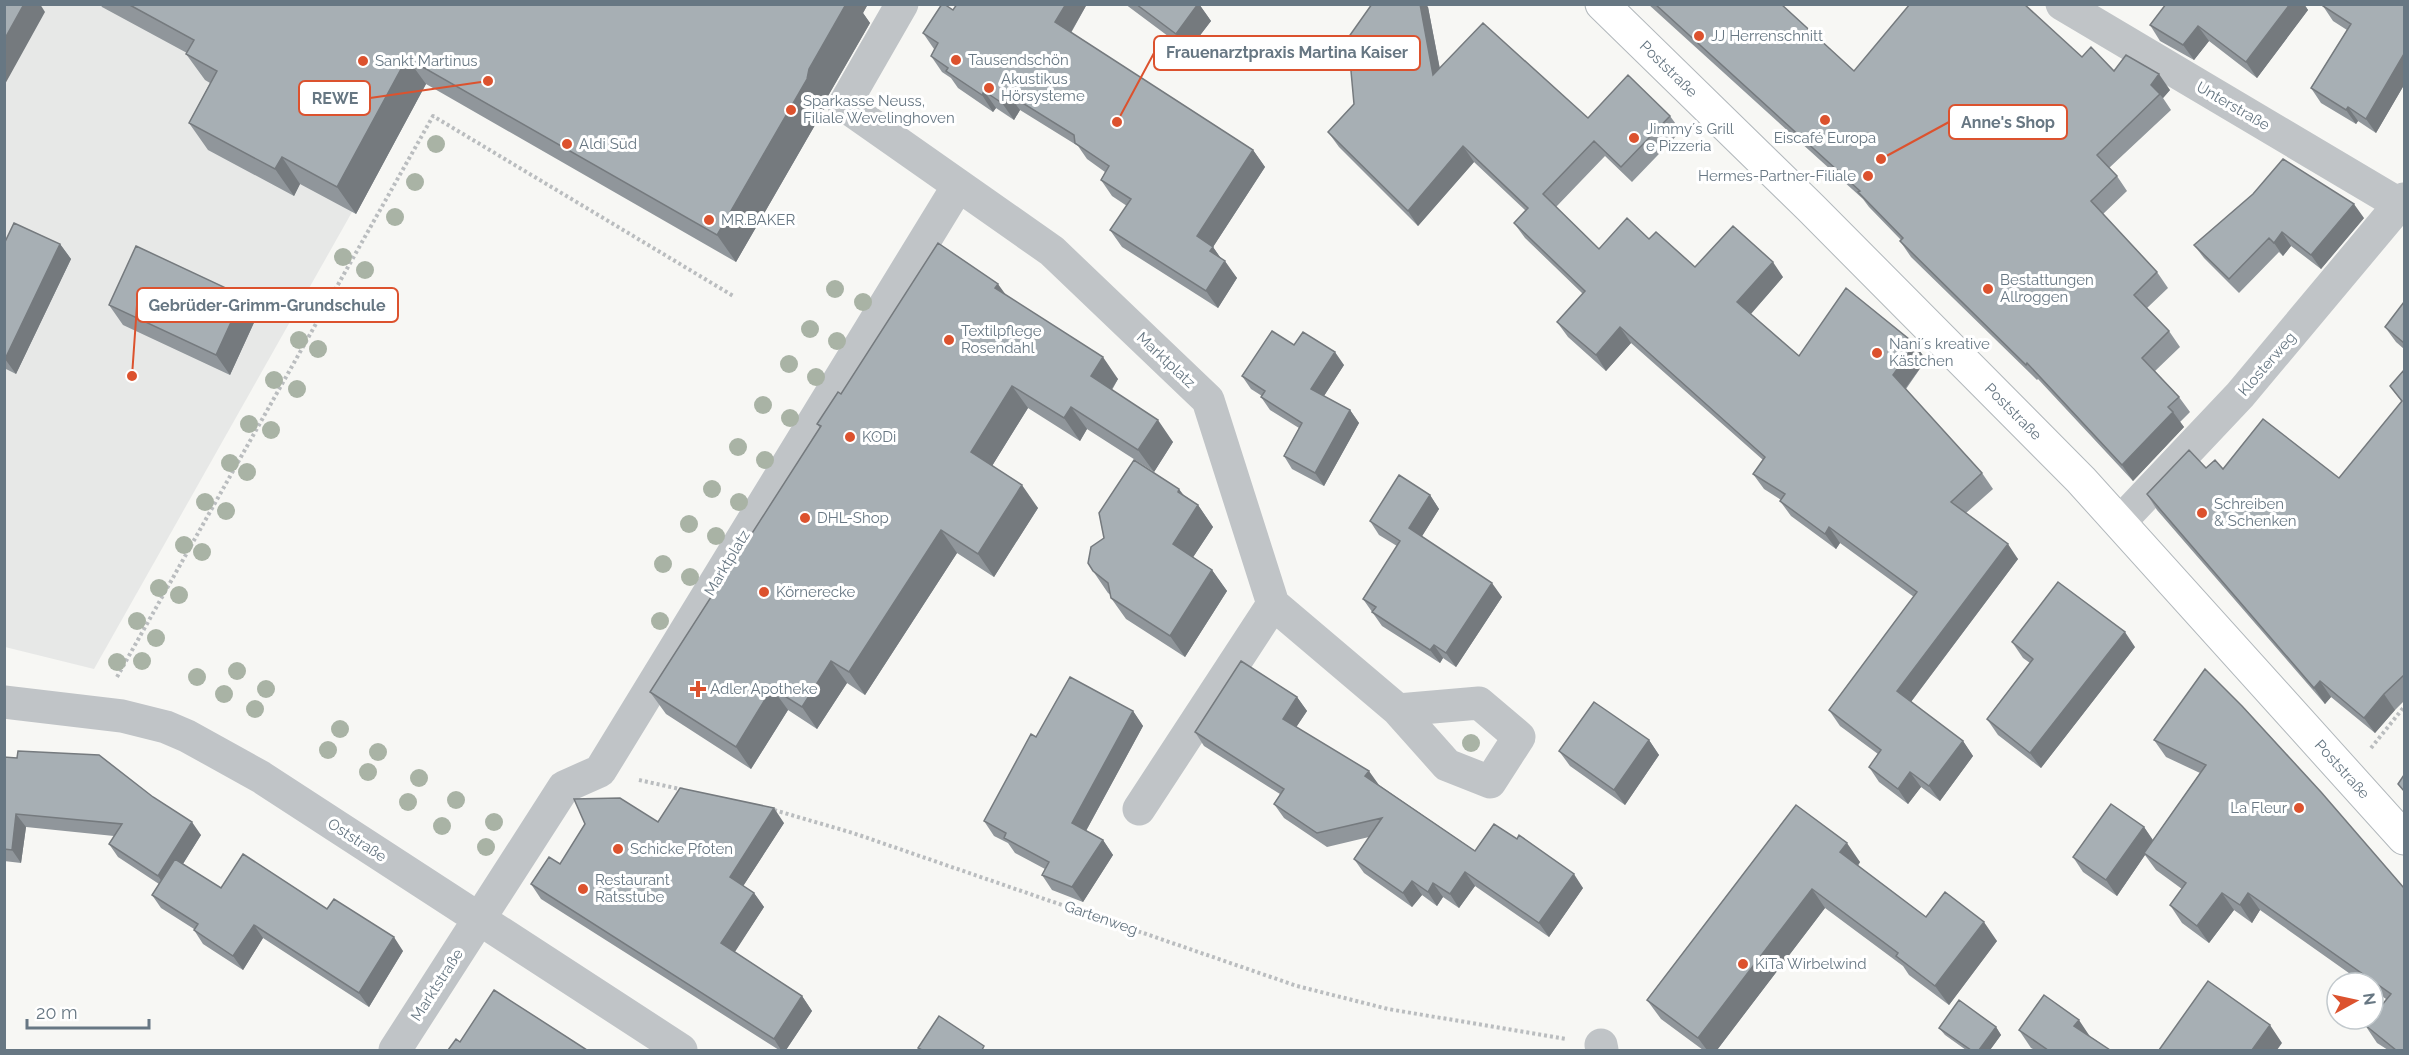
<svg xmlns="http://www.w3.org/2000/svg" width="2409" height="1055" viewBox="0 0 2409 1055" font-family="Raleway,sans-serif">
<rect width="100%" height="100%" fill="#f7f7f4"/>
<path fill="#e7e8e7" d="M 5,5 L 290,5 L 413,104 L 94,669 L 5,647 Z"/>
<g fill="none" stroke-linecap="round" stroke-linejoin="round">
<g stroke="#b2b8bc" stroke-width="35">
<g id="secondary">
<path id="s1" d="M 1602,4 L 1811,208 L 2081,480 L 2404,838"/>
</g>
</g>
<path stroke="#babdbf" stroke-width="4" stroke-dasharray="3 3" stroke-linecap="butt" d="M 117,677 L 433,116 L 735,297
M 2371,748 L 2404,707
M 639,780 L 684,790
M 774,810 L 853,833 L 1297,986 L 1388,1009 L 1566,1039"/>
<path stroke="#c0c4c7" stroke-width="33" d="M 902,4 L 844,105 L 1052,251 L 1208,400 L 1273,604 L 1398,710 L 1447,765 L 1490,782 L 1519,737 L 1479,703 L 1398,710
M 2062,4 L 2404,207
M 2120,522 L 2240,395 L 2404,199
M 4,702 L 122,716 L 166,727 L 187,736 L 261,777 L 681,1050
M 1139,809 L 1273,604
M 1601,1045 L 1602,1050
M 395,1050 L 564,787 L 600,771 L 958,186"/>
<use href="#secondary" stroke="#fff" stroke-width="33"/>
</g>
<g fill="#a9b3a5">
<circle cx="436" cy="144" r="9"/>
<circle cx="415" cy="182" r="9"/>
<circle cx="395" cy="217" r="9"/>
<circle cx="343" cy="257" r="9"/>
<circle cx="365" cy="270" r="9"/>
<circle cx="835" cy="289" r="9"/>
<circle cx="863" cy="302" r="9"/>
<circle cx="810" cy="329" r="9"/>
<circle cx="299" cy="340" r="9"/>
<circle cx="837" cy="341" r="9"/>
<circle cx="318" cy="349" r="9"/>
<circle cx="789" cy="364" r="9"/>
<circle cx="816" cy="377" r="9"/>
<circle cx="274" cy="380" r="9"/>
<circle cx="297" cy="389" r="9"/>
<circle cx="763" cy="405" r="9"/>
<circle cx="790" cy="418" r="9"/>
<circle cx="249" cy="424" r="9"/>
<circle cx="271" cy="430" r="9"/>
<circle cx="738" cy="447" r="9"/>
<circle cx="765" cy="460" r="9"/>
<circle cx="230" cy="463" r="9"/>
<circle cx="247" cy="472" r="9"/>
<circle cx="712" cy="489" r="9"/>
<circle cx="205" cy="502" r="9"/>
<circle cx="739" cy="502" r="9"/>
<circle cx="226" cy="511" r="9"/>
<circle cx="689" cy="524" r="9"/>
<circle cx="716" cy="536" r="9"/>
<circle cx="184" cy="545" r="9"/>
<circle cx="202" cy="552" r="9"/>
<circle cx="663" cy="564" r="9"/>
<circle cx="690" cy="577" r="9"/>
<circle cx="159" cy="588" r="9"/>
<circle cx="179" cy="595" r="9"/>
<circle cx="137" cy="621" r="9"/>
<circle cx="660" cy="621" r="9"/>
<circle cx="156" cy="638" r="9"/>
<circle cx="142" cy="661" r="9"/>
<circle cx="117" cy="662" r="9"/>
<circle cx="237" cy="671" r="9"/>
<circle cx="197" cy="677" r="9"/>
<circle cx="266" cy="689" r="9"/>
<circle cx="224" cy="694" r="9"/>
<circle cx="255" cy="709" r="9"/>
<circle cx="340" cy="729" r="9"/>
<circle cx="1471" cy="743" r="9"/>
<circle cx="328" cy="750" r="9"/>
<circle cx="378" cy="752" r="9"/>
<circle cx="368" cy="772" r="9"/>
<circle cx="419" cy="778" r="9"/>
<circle cx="456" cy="800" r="9"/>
<circle cx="408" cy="802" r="9"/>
<circle cx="494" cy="822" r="9"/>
<circle cx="442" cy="826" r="9"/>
<circle cx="486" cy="847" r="9"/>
</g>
<path fill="#90969b" d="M 100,4 L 868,4 L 863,13 L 870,23 L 828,96 L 826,106 L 736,262 L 426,84 L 356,214 L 300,184 L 294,196 L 208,150 L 189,123 L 210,83 L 205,80 L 186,54 L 187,53 L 102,7 Z
M 1087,4 L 1071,33 L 1253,150 L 1265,167 L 1213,247 L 1220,257 L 1237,278 L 1218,308 L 1122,247 L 1110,230 L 1127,206 L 1112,196 L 1101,180 L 1105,172 L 1087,159 L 1078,146 L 1020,110 L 1014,120 L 996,108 L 993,112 L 958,88 L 951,78 L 942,72 L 931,56 L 934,49 L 923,33 L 953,10 Z
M 1125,4 L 1199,4 L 1211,21 L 1188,51 Z
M 1648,4 L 1784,4 L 1783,6 L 1854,71 L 2082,57 L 2114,71 L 2170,90 L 2163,98 L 2171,110 L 2109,168 L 2117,176 L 2127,191 L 2103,214 L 2157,272 L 2168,288 L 2147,308 L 2169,331 L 2180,347 L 2155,371 L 2179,397 L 2190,412 L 2180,422 L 2184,427 L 2133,481 L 2038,379 L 2037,380 L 1911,257 L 1900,241 L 1901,240 L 1869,207 L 1863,199 Z
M 2166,4 L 2304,4 L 2308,10 L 2257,78 L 2209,41 L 2194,60 L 2160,41 L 2150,25 Z
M 2404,4 L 2404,85 L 2376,133 L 2358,121 L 2356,124 L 2321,103 L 2311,88 L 2347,30 L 2333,21 L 2323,6 Z
M 1428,7 L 1440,69 L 1588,118 L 1670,116 L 1681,131 L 1632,182 L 1605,156 L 1556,207 L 1599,249 L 1649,239 L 1695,267 L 1783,277 L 1751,314 L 1799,356 L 1915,344 L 1926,360 L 1906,389 L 1982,473 L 1993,489 L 1966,513 L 2018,559 L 1911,702 L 1963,741 L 1973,756 L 1940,801 L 1921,787 L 1908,804 L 1879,782 L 1869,767 L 1878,754 L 1840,726 L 1829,710 L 1914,597 L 1840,543 L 1836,549 L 1791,516 L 1780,501 L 1781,500 L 1764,489 L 1753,474 L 1763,460 L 1631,343 L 1606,371 L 1568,337 L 1557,322 L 1583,294 L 1525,238 L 1514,223 L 1526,211 L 1474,162 L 1418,226 L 1339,147 L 1328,132 L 1354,104 Z
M 2364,218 L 2321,269 L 2291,246 L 2283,256 L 2279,252 L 2239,293 L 2204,258 L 2194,245 Z
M 4,244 L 60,244 L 71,259 L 16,374 L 4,368 Z
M 1007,296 L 1118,379 L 1112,390 L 1173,442 L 1154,472 L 1087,429 L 1080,441 L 1028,408 L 992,466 L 1038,508 L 994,577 L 957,553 L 865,695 L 847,683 L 817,729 L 788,710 L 751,769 L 666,714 L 650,692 L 820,428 L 817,424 L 841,394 Z
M 2404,302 L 2404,349 L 2396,342 L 2385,327 Z
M 109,305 L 257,316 L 230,375 L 123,325 Z
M 1294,345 L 1344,365 L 1324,396 L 1350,410 L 1359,423 L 1324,486 L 1292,469 L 1284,456 L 1299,428 L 1270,410 L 1261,397 L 1262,396 L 1251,389 L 1242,376 Z
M 2404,370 L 2404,701 L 2395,710 L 2375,733 L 2331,697 L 2325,704 L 2157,510 L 2147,494 L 2206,468 L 2339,478 L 2402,402 L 2390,386 Z
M 1430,495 L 1439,509 L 1422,536 L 1502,597 L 1456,667 L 1443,658 L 1440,663 L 1382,626 L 1363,599 L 1397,546 L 1379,535 L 1370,521 Z
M 1185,496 L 1198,505 L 1213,527 L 1193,557 L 1212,570 L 1227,591 L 1185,657 L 1126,619 L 1111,598 L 1111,595 L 1108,593 L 1093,571 Z
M 2012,642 L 2135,647 L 2041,768 L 1998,735 L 1987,719 L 2030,663 L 2023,658 Z
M 2205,669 L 2404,888 L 2404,1050 L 2388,1050 L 2377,1043 L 2365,1025 L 2386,999 L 2373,990 L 2373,983 L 2363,983 L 2260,910 L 2252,923 L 2234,910 L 2209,943 L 2182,923 L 2170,905 L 2182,889 L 2156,870 L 2145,855 L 2117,896 L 2083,872 L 2073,857 L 2144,827 L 2153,840 L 2200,773 L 2166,757 L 2154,740 Z
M 1297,697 L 1307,711 L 1296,727 L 1379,785 L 1475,851 L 1583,888 L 1549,937 L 1475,886 L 1459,908 L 1443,897 L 1437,906 L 1422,895 L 1412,907 L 1364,873 L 1354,859 L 1369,837 L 1327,847 L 1284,818 L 1274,804 L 1280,794 L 1204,746 L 1195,732 Z
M 1133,711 L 1143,726 L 1086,831 L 1103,840 L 1113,855 L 1083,902 L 1052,890 L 1042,875 L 1045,869 L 1015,853 L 1008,843 L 994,836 L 984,821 L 1036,737 Z
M 1649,740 L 1659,755 L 1625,805 L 1570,766 L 1559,751 Z
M 4,757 L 201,835 L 183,864 L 221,888 L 327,909 L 403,951 L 369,1007 L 263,938 L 243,970 L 203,944 L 194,930 L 194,929 L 161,908 L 152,895 L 159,884 L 118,857 L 109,844 L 114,836 L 26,827 L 21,863 L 4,861 Z
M 1796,805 L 1860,862 L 1858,866 L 1926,917 L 1997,941 L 1949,1005 L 1909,975 L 1903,966 L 1825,908 L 1717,1050 L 1703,1050 L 1661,1019 L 1647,1000 Z
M 658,822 L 784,823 L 743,886 L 754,893 L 764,907 L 734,952 L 802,996 L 812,1011 L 786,1050 L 779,1050 L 541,899 L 531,884 L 560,864 Z
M 1996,1027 L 2001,1035 L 1990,1050 L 1966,1050 L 1945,1035 L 1939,1028 Z
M 2019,1030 L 2091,1037 L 2110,1050 L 2035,1050 L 2031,1048 Z"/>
<path fill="#757a7e" d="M 24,4 L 40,4 L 45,12 L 4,86 L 4,40 Z
M 846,4 L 868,4 L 863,13 L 870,23 L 828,96 L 826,106 L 736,262 L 717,235 L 809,69 Z
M 1066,4 L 1087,4 L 1067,39 L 1055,22 Z
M 1198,4 L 1199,4 L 1211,21 L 1188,51 L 1176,34 Z
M 1420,4 L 1426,4 L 1428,7 L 1444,91 L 1433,75 Z
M 2290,4 L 2304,4 L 2308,10 L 2257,78 L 2246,62 Z
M 2198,26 L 2209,41 L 2194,60 L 2183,45 Z
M 2404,54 L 2404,85 L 2376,133 L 2366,119 Z
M 407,58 L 426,84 L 356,214 L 337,187 Z
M 2159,74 L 2170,90 L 2163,98 L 2151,85 Z
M 984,91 L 996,108 L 993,112 L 982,95 Z
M 1008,94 L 1020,110 L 1014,120 L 1002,103 Z
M 2348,107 L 2358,121 L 2356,124 L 2346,110 Z
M 1463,146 L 1474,162 L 1418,226 L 1408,211 Z
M 1253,150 L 1265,167 L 1213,247 L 1224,263 L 1225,261 L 1237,278 L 1218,308 L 1206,291 L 1197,236 Z
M 282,157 L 300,184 L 294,196 L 275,169 Z
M 2354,204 L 2364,218 L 2321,269 L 2311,255 Z
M 2282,232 L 2291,246 L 2283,256 L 2274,243 Z
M 60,244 L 71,259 L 16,374 L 5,359 Z
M 1773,262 L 1783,277 L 1748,317 L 1737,302 Z
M 998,284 L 1014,306 L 995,288 Z
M 243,296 L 257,316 L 230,375 L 216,355 Z
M 1620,327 L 1631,343 L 1606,371 L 1596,355 Z
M 1915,344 L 1926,360 L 1904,390 L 1893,375 Z
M 1335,352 L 1344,365 L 1320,402 L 1311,389 Z
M 1103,357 L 1118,379 L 1106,398 L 1091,376 Z
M 1012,386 L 1028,408 L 987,474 L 971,452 Z
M 1071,407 L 1087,429 L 1080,441 L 1064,418 Z
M 1350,410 L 1359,423 L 1324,486 L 1315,473 Z
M 2173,412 L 2184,427 L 2133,481 L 2122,465 Z
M 1158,420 L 1173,442 L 1154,472 L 1138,450 Z
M 1022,485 L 1038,508 L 994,577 L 978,554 Z
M 1179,489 L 1195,510 L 1198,505 L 1213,527 L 1188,565 L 1173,544 L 1178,492 Z
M 1430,495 L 1439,509 L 1419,541 L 1409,528 Z
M 1829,527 L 1840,543 L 1836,549 L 1825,534 Z
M 941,530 L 957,553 L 865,695 L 849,672 Z
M 2008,544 L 2018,559 L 1907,707 L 1897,691 Z
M 1212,570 L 1227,591 L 1185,657 L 1170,636 Z
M 1492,583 L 1502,597 L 1456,667 L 1446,653 Z
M 2125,632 L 2135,647 L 2041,768 L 2030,753 Z
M 1434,645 L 1443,658 L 1440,663 L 1430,650 Z
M 831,661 L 847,683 L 817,729 L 802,707 Z
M 2320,681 L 2331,697 L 2325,704 L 2314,688 Z
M 772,688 L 788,710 L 751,769 L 736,747 Z
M 2384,694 L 2395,710 L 2375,733 L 2364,718 Z
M 1297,697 L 1307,711 L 1293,732 L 1283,719 Z
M 1133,711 L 1143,726 L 1082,838 L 1072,823 Z
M 1649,740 L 1659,755 L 1625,805 L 1614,790 Z
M 1963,741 L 1973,756 L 1940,801 L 1929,786 Z
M 1369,771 L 1379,785 L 1365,776 Z
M 1910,772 L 1921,787 L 1908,804 L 1898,789 Z
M 774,808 L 784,823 L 740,891 L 730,877 Z
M 16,814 L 26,827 L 21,863 L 12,850 Z
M 192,822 L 201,835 L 167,889 L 158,876 Z
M 2144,827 L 2154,842 L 2144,853 L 2145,855 L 2117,896 L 2106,880 Z
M 1103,840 L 1113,855 L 1083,902 L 1072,887 Z
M 1847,843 L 1860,862 L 1853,871 L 1840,852 Z
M 1465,872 L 1475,886 L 1459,908 L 1450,894 Z
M 1574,874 L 1583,888 L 1549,937 L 1539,923 Z
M 1412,881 L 1422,895 L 1412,907 L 1403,893 Z
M 1433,883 L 1443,897 L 1437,906 L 1428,892 Z
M 1812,889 L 1825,908 L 1717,1050 L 1707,1050 L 1698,1038 Z
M 754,893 L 764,907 L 731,958 L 721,943 Z
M 2222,893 L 2234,910 L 2209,943 L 2197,926 Z
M 2248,893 L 2260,910 L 2252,923 L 2240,905 Z
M 1984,922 L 1997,941 L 1949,1005 L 1935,986 Z
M 254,925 L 263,938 L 243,970 L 233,956 Z
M 394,937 L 403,951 L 369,1007 L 359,993 Z
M 802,996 L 812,1011 L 786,1050 L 781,1050 L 774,1039 Z
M 2079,1020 L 2091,1038 L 2074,1026 Z
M 2270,1025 L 2282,1043 L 2277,1050 L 2252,1050 Z
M 1996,1027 L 2001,1035 L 1990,1050 L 1979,1050 Z"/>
<path fill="#a7afb4" stroke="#757a7e" stroke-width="1.5" d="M 4,4 L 24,4 L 4,40 Z
M 128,4 L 846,4 L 809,69 L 807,79 L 717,235 L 407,58 L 337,187 L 282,157 L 275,169 L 189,123 L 217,71 L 186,54 L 194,40 Z
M 942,4 L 944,4 L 953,10 L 957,4 L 1066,4 L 1055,22 L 1253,150 L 1197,236 L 1213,247 L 1210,251 L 1225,261 L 1206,291 L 1110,230 L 1131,199 L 1101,180 L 1109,166 L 1075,143 L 1074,135 L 1008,94 L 1002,103 L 984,91 L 982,95 L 946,71 L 948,68 L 931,56 L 938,43 L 923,33 Z
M 1136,4 L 1198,4 L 1176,34 Z
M 1372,4 L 1420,4 L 1433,75 L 1483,23 L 1588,118 L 1628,75 L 1670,116 L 1621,167 L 1594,141 L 1543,194 L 1599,249 L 1627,218 L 1649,239 L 1656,232 L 1695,267 L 1733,226 L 1773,262 L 1737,302 L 1799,356 L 1846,288 L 1915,344 L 1893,375 L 1982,473 L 1951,502 L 2008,544 L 1897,691 L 1963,741 L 1929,786 L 1910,772 L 1898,789 L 1869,767 L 1881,750 L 1829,710 L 1917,592 L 1829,527 L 1825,534 L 1780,501 L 1785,494 L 1753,474 L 1765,457 L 1620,327 L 1596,355 L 1557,322 L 1585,291 L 1514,223 L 1528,208 L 1463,146 L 1408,211 L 1328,132 L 1354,104 L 1348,38 Z
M 1655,4 L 1781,4 L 1854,71 L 1910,4 L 2024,4 L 2082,57 L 2091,47 L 2114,71 L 2126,55 L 2159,74 L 2151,85 L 2160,94 L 2097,155 L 2117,176 L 2091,201 L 2157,272 L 2134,295 L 2169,331 L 2142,358 L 2179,397 L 2168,407 L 2173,412 L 2122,465 L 2027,363 L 2026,365 L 1900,241 L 1903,238 L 1858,192 L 1860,191 Z
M 2166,4 L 2290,4 L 2246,62 L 2198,26 L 2183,45 L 2150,25 Z
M 2324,4 L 2404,4 L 2404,54 L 2366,119 L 2348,107 L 2346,110 L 2311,88 L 2351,24 L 2323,6 Z
M 2283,159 L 2354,204 L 2311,255 L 2282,232 L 2274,243 L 2269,238 L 2229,279 L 2194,245 L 2253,194 Z
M 14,223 L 60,244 L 5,359 L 4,244 Z
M 938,243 L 998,284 L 995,288 L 1103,357 L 1091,376 L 1158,420 L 1138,450 L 1071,407 L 1064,418 L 1012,386 L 971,452 L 1022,485 L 978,554 L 941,530 L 849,672 L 831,661 L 802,707 L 772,688 L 736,747 L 650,692 L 821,426 L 817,424 L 838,392 L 841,394 Z
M 136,246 L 243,296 L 216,355 L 109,305 Z
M 2404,302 L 2404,343 L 2385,327 Z
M 1272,331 L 1294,345 L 1303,332 L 1335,352 L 1311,389 L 1350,410 L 1315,473 L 1284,456 L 1302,423 L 1261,397 L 1265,391 L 1242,376 Z
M 2404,370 L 2404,675 L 2384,694 L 2364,718 L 2320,681 L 2314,688 L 2147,494 L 2189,450 L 2206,468 L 2215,460 L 2223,469 L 2263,419 L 2339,478 L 2402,401 L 2390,386 Z
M 1134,460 L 1179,489 L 1178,492 L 1198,505 L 1173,544 L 1212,570 L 1170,636 L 1111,598 L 1108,583 L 1093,571 L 1088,563 L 1091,547 L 1104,538 L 1099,513 Z
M 1399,475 L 1430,495 L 1409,528 L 1492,583 L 1446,653 L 1434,645 L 1430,650 L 1372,612 L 1376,607 L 1363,599 L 1400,541 L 1370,521 Z
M 2058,582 L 2125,632 L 2030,753 L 1987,719 L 2033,659 L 2012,642 Z
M 1241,661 L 1297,697 L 1283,719 L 1369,771 L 1365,776 L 1475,851 L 1494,824 L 1517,839 L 1519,835 L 1574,874 L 1539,923 L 1465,872 L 1450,894 L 1433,883 L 1428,892 L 1412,881 L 1403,893 L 1354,859 L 1382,818 L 1317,833 L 1274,804 L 1284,789 L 1195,732 Z
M 2205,669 L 2242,706 L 2321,792 L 2404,888 L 2404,1050 L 2396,1050 L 2365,1025 L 2371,1019 L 2373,1019 L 2373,1016 L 2391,994 L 2248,893 L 2240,905 L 2222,893 L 2197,926 L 2170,905 L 2186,883 L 2144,853 L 2206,765 L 2154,740 Z
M 1070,677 L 1133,711 L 1072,823 L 1103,840 L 1072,887 L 1042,875 L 1049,862 L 1004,838 L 1006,833 L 984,821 L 1031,734 L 1036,737 Z
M 1594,702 L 1649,740 L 1614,790 L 1559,751 Z
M 18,751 L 99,755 L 153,797 L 192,822 L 158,876 L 109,844 L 122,824 L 16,814 L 12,850 L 4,849 L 4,757 L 17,758 Z
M 2404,775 L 2404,791 L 2398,784 Z
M 680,788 L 774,808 L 730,877 L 754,893 L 721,943 L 802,996 L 774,1039 L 531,884 L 549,857 L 560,864 L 585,824 L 574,799 L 620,798 L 658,822 Z
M 2111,804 L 2144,827 L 2106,880 L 2073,857 Z
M 1796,805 L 1847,843 L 1840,852 L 1926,917 L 1945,892 L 1984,922 L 1935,986 L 1896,956 L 1898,953 L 1812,889 L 1698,1038 L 1647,1000 Z
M 243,854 L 327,909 L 334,899 L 394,937 L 359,993 L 254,925 L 233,956 L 194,930 L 198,924 L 152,895 L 175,859 L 221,888 Z
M 2208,981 L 2270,1025 L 2252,1050 L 2159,1050 Z
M 494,990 L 587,1050 L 448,1050 L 456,1039 L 460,1042 Z
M 2044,995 L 2079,1020 L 2074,1026 L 2110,1050 L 2048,1050 L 2019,1030 Z
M 1959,1000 L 1996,1027 L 1979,1050 L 1971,1050 L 1939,1028 Z
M 939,1016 L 984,1046 L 982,1050 L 922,1050 L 918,1048 Z"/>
<g fill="#dc522e" stroke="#fff" stroke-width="2">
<circle cx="1699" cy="36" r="6"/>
<circle cx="956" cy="60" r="6"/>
<circle cx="363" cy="61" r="6"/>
<circle cx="989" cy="88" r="6"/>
<circle cx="791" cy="110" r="6"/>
<circle cx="1825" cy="120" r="6"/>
<circle cx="1634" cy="138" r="6"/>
<circle cx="567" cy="144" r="6"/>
<circle cx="1868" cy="176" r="6"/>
<circle cx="709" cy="220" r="6"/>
<circle cx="1988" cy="289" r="6"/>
<circle cx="949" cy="340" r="6"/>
<circle cx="1877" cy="353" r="6"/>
<circle cx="850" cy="437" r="6"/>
<circle cx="2202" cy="513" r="6"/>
<circle cx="805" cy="518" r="6"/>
<circle cx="764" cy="592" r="6"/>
<path d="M695 680h6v6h6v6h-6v6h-6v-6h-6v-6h6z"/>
<circle cx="2299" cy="808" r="6"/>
<circle cx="618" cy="849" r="6"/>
<circle cx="583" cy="889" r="6"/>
<circle cx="1743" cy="964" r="6"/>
</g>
<g text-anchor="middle" stroke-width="6" stroke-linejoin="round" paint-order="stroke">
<g font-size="15" fill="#677783" stroke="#fff" text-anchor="start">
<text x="1711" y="41">JJ Herrenschnitt</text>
<text x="968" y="65">Tausendschön</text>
<text x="375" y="66">Sankt Martinus</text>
<text x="1001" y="84">Akustikus<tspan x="1001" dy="17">Hörsysteme</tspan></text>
<text x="803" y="106">Sparkasse Neuss,<tspan x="803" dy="17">Filiale Wevelinghoven</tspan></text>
<text x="1646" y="134">Jimmy´s Grill<tspan x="1646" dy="17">e Pizzeria</tspan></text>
<text x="1825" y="143" text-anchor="middle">Eiscafé Europa</text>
<text x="579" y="149">Aldi Süd</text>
<text x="1856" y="181" text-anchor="end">Hermes-Partner-Filiale</text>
<text x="721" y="225">MR.BAKER</text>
<text x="2000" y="285">Bestattungen<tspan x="2000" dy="17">Allroggen</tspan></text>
<text x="961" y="336">Textilpflege<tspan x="961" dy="17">Rosendahl</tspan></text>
<text x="1889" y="349">Nani´s kreative<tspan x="1889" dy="17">Kästchen</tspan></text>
<text x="862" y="442">KODi</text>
<text x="2214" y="509">Schreiben<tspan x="2214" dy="17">&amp; Schenken</tspan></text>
<text x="817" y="523">DHL-Shop</text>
<text x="776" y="597">Körnerecke</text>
<text x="710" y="694">Adler Apotheke</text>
<text x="2287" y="813" text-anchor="end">La Fleur</text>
<text x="630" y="854">Schicke Pfoten</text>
<text x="595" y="885">Restaurant<tspan x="595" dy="17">Ratsstube</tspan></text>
<text x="1755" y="969">KiTa Wirbelwind</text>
</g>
<g font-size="15" fill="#677783" stroke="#fff">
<text dy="5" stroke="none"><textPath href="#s1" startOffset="93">Poststraße</textPath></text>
<text transform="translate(2233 106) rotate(30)" y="5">Unterstraße</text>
<text transform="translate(1166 360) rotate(43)" y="5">Marktplatz</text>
<text transform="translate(2267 364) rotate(-49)" y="5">Klosterweg</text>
<text dy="5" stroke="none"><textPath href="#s1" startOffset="579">Poststraße</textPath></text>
<text transform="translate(727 563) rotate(-59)" y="5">Marktplatz</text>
<text dy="5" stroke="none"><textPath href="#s1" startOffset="1065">Poststraße</textPath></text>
<text transform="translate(357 840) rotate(33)" y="5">Oststraße</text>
<text transform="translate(1101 918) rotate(19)" y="5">Gartenweg</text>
<text transform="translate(437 985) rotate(-57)" y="5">Marktstraße</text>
</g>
</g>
<path fill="none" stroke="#dc522e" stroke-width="2" d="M1117 122L1154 53M488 81L370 98M1881 159L1949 122M132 376L137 305"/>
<g fill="#dc522e" stroke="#fff" stroke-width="2">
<circle cx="1117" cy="122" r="6"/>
<circle cx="488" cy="81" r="6"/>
<circle cx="1881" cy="159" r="6"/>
<circle cx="132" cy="376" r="6"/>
</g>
<g fill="#fff" stroke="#dc522e" stroke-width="2">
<rect x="1154" y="36" width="266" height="34" rx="6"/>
<rect x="299" y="81" width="71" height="34" rx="6"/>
<rect x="1949" y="105" width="118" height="34" rx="6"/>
<rect x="137" y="288" width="261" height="34" rx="6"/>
</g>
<g font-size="16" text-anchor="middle" font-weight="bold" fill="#677783">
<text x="1287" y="58">Frauenarztpraxis Martina Kaiser</text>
<text x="335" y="104">REWE</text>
<text x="2008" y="128">Anne's Shop</text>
<text x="267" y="311">Gebrüder-Grimm-Grundschule</text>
</g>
<rect width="2409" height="1055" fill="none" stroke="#677783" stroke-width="12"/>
<g transform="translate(2355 1001) rotate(82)"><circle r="28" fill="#ffffff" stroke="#c2c9cd" stroke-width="1.5"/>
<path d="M0-4.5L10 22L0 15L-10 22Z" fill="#dc522e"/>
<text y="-9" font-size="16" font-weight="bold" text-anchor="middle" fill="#677783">N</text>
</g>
<path d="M27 1019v9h122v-9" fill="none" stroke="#677783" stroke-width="3"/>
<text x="36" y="1019" font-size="18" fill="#677783" stroke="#ffffff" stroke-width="4.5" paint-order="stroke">20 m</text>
</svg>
